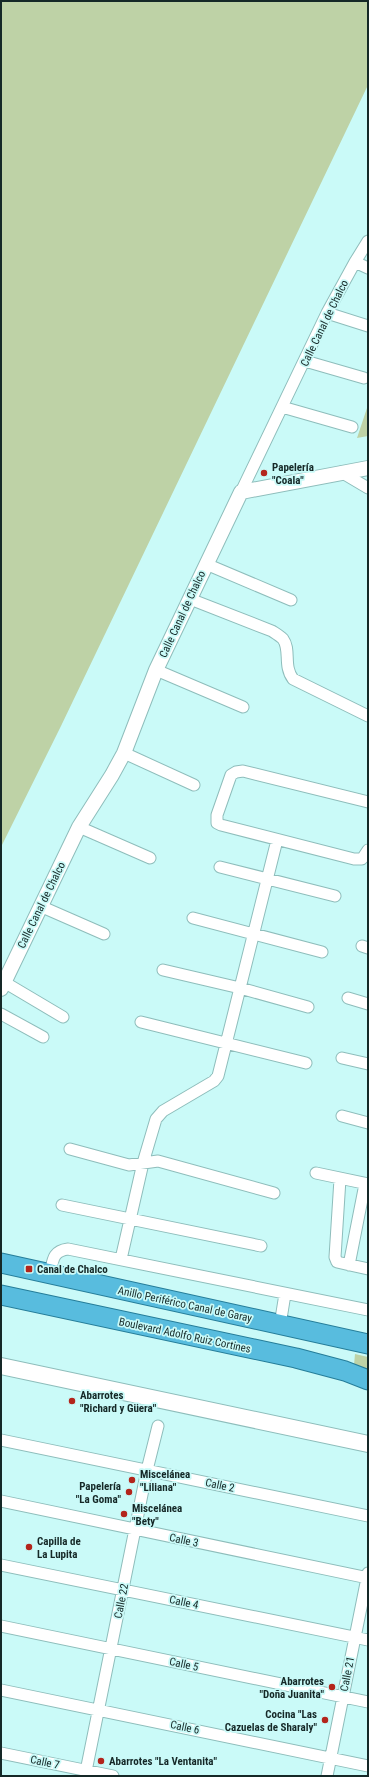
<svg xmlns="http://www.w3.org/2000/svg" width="369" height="1777" viewBox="0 0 369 1777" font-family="'Roboto Condensed',sans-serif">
<rect width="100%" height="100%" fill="#cafaf8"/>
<path fill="#bed2a6" d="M 1,1 L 368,1 L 368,85 L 61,726 L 1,847 Z
M 368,405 L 368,436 L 357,438 Z
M 355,1354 L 368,1357 L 368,1370 L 354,1365 Z"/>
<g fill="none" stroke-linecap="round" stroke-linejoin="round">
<g stroke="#8ebdbb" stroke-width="13">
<path id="minor" d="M 355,262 L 368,268
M 327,313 L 368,326
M 305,361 L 364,378
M 282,407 L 352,427
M 341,472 L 368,488
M 241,492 L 327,313 L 355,262 L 368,241
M 206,564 L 291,600
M 190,599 L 272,631 C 275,633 280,636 283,639 C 291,650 283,666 293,679 L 368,716
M 156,670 L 243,707
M 124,753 L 194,785
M 368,802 L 243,771 L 236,772 L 231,775 L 217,815 L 217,823 L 221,825 L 354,859 L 362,859 L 368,850
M 79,827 L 150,858
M 220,867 L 335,896
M 40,906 L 104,934
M 193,918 L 322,952
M 362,946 L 368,948
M 163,970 L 240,988 L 308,1007
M 4,982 L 63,1017
M 348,998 L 368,1004
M 1,1014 L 43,1037
M 141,1022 L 306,1063
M 342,1058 L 368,1064
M 342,1116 L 368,1123
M 70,1149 L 129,1165 L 158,1161 L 274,1193
M 316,1173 L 368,1184
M 340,1179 L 335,1257 L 337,1262 L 368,1269
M 62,1205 L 261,1246
M 121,1259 L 143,1163 L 156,1119 L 163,1111 L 214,1081 L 218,1076 L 277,840
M 349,1265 L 365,1184
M 50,1274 C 53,1261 52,1251 68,1249 L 368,1310
M 280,1325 L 285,1294
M 1,1440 L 368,1516
M 1,1501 L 368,1578
M 1,1565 L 368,1640
M 1,1626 L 368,1702
M 1,1690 L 368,1766
M 1,1753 L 113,1776
M 85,1776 L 147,1470 L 158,1426
M 327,1776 L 368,1573"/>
</g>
<g stroke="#8ebdbb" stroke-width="16">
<path id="tertiary" d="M 1,989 L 79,827 L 112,775 L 124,753 L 156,670 L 241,492 L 368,468"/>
</g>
<g stroke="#8ebdbb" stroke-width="18">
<path id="secondary" d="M 1,1366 L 368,1444"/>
</g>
<g stroke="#257d99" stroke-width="21">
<path id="trunk" d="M 1,1263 L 368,1344
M 1,1295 L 296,1358 L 345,1371 L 368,1380"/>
</g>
<use href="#minor" stroke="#fff" stroke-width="11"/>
<use href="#tertiary" stroke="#fff" stroke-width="14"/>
<use href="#secondary" stroke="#fff" stroke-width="16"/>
<use href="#trunk" stroke="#58bcde" stroke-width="19"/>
</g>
<g fill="#b3241b" stroke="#cafaf8" stroke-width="1.5">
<circle cx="264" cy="473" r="4"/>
<rect x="25" y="1265" width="8" height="8" rx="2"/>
<circle cx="72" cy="1401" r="4"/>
<circle cx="132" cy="1480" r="4"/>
<circle cx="129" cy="1492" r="4"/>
<circle cx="124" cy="1514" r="4"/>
<circle cx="29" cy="1547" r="4"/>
<circle cx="332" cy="1687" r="4"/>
<circle cx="325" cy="1720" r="4"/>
<circle cx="101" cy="1761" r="4"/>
</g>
<g text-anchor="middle" stroke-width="3.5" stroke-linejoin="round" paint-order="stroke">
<g font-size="11" fill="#152827" stroke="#cafaf8">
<text transform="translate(324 323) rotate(-64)" y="4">Calle Canal de Chalco</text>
<text transform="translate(182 614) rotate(-65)" y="4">Calle Canal de Chalco</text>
<text transform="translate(41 905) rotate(-64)" y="4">Calle Canal de Chalco</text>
<text transform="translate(185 1304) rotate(12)" y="4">Anillo Periférico Canal de Garay</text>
<text transform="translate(185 1335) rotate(12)" y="4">Boulevard Adolfo Ruiz Cortines</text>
<text transform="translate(220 1485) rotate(12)" y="4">Calle 2</text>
<text transform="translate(184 1540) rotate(12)" y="4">Calle 3</text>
<text transform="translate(121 1601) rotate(-79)" y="4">Calle 22</text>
<text transform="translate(184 1602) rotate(12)" y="4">Calle 4</text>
<text transform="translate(184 1664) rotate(12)" y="4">Calle 5</text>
<text transform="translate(347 1674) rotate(-79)" y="4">Calle 21</text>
<text transform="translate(185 1727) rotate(12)" y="4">Calle 6</text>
<text transform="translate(45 1762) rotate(12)" y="4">Calle 7</text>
</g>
<g font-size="11" font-weight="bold" fill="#152827" stroke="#cafaf8" text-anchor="start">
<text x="272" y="471">Papelería<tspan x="272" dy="13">"Coala"</tspan></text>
<text x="37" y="1273">Canal de Chalco</text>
<text x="80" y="1399">Abarrotes<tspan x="80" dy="13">"Richard y Güera"</tspan></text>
<text x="140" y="1478">Miscelánea<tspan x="140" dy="13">"Liliana"</tspan></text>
<text x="121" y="1490" text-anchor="end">Papelería<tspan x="121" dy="13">"La Goma"</tspan></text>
<text x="132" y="1512">Miscelánea<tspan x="132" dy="13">"Bety"</tspan></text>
<text x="37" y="1545">Capilla de<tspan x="37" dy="13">La Lupita</tspan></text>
<text x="324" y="1685" text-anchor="end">Abarrotes<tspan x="324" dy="13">"Doña Juanita"</tspan></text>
<text x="317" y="1718" text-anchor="end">Cocina "Las<tspan x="317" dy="13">Cazuelas de Sharaly"</tspan></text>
<text x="109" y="1765">Abarrotes "La Ventanita"</text>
</g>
</g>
<rect width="369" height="1777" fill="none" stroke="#152827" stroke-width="4"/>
</svg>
